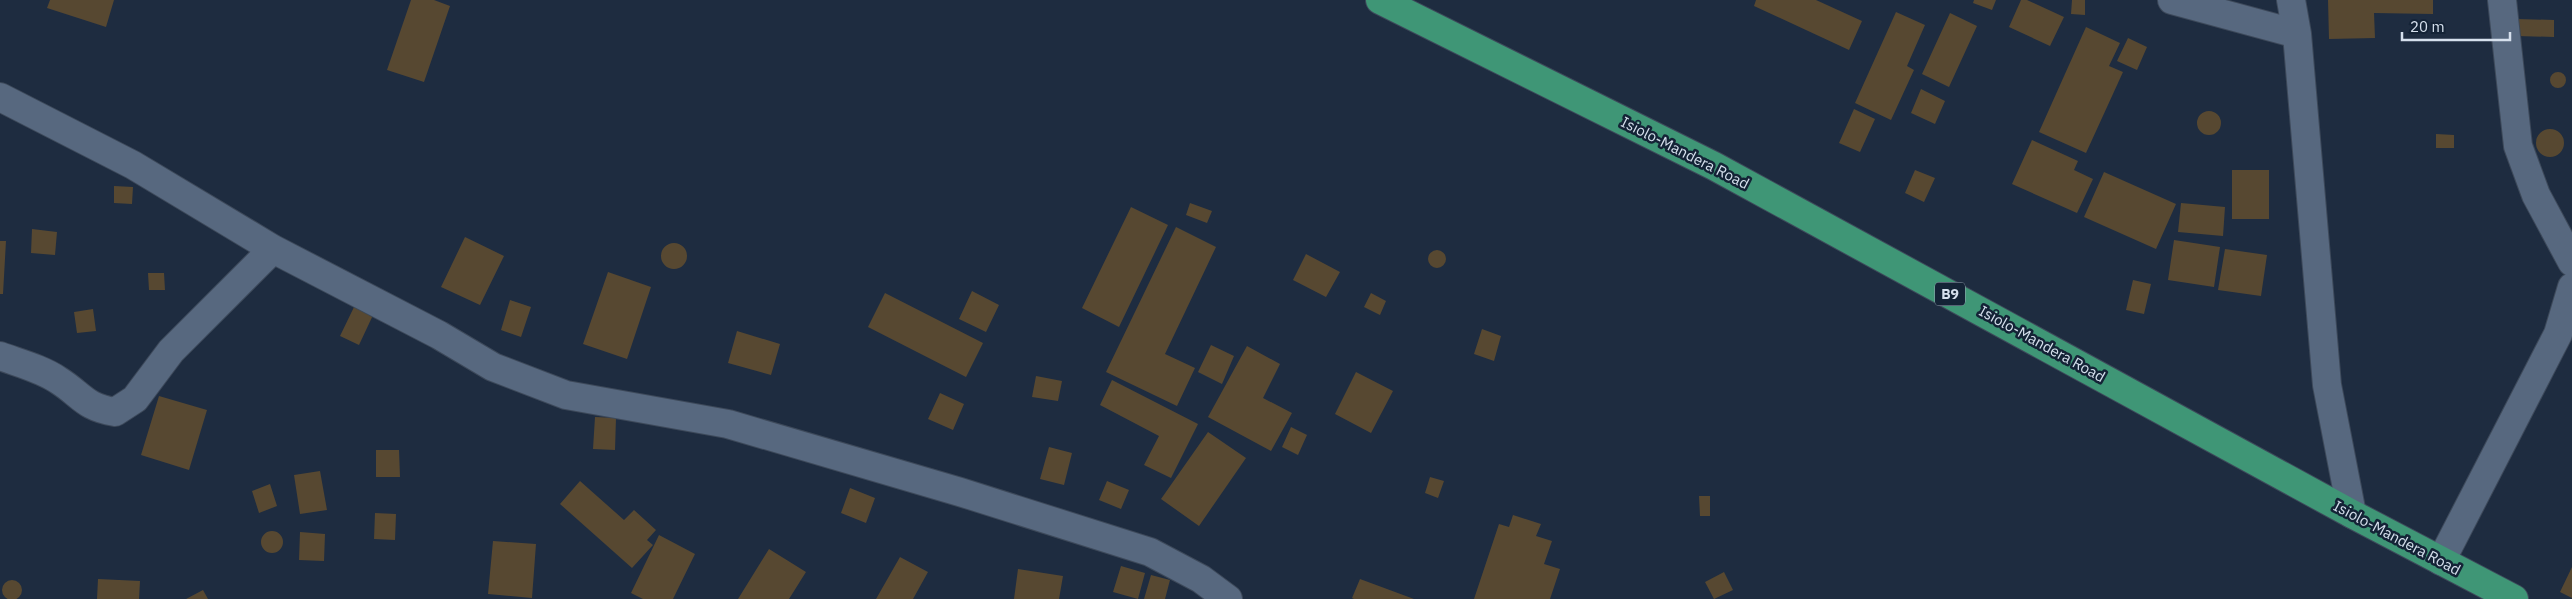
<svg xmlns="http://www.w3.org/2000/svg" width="2572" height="599" viewBox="0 0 2572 599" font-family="'IBM Plex Sans',sans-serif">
<rect width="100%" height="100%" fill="#1e2c40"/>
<path fill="#574831" d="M 50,0 L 114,0 L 106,27 L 47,8 Z
M 411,0 L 434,0 L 450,6 L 424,82 L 387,70 Z
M 1756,0 L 1816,0 L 1862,21 L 1849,50 L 1754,6 Z
M 1974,0 L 1996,0 L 1992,10 L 1973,3 Z
M 2021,0 L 2027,0 L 2064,17 L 2050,46 L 2009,27 Z
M 2072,0 L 2085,0 L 2085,15 L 2071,14 Z
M 2328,0 L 2433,0 L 2433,14 L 2374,13 L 2375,38 L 2329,39 Z
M 1896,12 L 1925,25 L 1907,66 L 1914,70 L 1891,120 L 1855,103 Z
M 1950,13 L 1977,26 L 1949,87 L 1922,74 Z
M 2517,19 L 2554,20 L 2554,37 L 2517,36 Z
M 2086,27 L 2120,43 L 2109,66 L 2123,72 L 2086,153 L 2039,132 Z
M 2128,38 L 2147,47 L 2137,70 L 2117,61 Z
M2550 80a8 8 0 1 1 16 0a8 8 0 1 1-16 0Z
M 1921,89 L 1945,101 L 1935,124 L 1911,113 Z
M 1854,109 L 1875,119 L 1860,152 L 1839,143 Z
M2197 123a12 12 0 1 1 24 0a12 12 0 1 1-24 0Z
M2536 143a14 14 0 1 1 28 0a14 14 0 1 1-28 0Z
M 2436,134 L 2454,135 L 2454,148 L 2436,148 Z
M 2032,140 L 2078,161 L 2074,170 L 2093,179 L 2077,213 L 2012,184 Z
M 1915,170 L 1935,178 L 1924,202 L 1905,193 Z
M 2232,170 L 2269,170 L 2269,219 L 2232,219 Z
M 2104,172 L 2176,204 L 2156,249 L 2084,217 Z
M 114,186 L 133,187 L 132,204 L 114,203 Z
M 1190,203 L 1212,211 L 1207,223 L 1186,215 Z
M 2181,203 L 2225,207 L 2223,236 L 2178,232 Z
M 1131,207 L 1168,225 L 1119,327 L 1082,308 Z
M 1176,227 L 1216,247 L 1165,354 L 1195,368 L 1177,406 L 1106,372 Z
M 32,229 L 57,232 L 55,255 L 31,253 Z
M 465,237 L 504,256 L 480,305 L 441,287 Z
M 2174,240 L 2220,247 L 2214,287 L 2168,280 Z
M 0,241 L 6,241 L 3,294 L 0,294 Z
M661 256a13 13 0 1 1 26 0a13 13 0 1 1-26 0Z
M 2225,249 L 2267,255 L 2261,296 L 2218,290 Z
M1428 259a9 9 0 1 1 18 0a9 9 0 1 1-18 0Z
M 1306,254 L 1340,272 L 1326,297 L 1293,280 Z
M 608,272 L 651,287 L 627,359 L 583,344 Z
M 148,273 L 164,273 L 165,290 L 149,290 Z
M 2133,280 L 2151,284 L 2144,314 L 2126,310 Z
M 972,291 L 999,305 L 986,332 L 959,319 Z
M 885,293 L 983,343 L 966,377 L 868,327 Z
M 1371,293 L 1386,301 L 1380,315 L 1364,307 Z
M 510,300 L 531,307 L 521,337 L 501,330 Z
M 355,305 L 374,313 L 359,345 L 340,336 Z
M 93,309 L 96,331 L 77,333 L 74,312 Z
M 1482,329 L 1501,336 L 1494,361 L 1474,354 Z
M 737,331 L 780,344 L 771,375 L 728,363 Z
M 1211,345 L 1234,356 L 1222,384 L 1198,372 Z
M 1247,346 L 1280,364 L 1263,398 L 1292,413 L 1271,451 L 1208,417 Z
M 1356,372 L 1393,391 L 1371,433 L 1335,414 Z
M 1036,376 L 1062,381 L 1058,401 L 1032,397 Z
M 1112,380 L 1198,424 L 1171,478 L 1144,465 L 1159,436 L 1100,405 Z
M 940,393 L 964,404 L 953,430 L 928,419 Z
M 159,396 L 207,410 L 189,470 L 141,455 Z
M 595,417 L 616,418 L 615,450 L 593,449 Z
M 1291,427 L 1307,435 L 1298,455 L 1282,447 Z
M 1208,432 L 1246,458 L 1199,526 L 1161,499 Z
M 1049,447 L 1072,453 L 1064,485 L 1040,479 Z
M 376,450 L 399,450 L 400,477 L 376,477 Z
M 320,471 L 327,510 L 300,514 L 294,475 Z
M 1430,477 L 1444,481 L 1438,498 L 1425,493 Z
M 580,481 L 624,520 L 634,510 L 656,530 L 647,540 L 653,545 L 632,568 L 560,504 Z
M 1107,481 L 1129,490 L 1121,509 L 1099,500 Z
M 270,484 L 277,506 L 259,513 L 252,491 Z
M 850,488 L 875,498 L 866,523 L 841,513 Z
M 1699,496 L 1710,496 L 1710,516 L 1700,516 Z
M 375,513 L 396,514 L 395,540 L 374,539 Z
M 1513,515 L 1541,524 L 1536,536 L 1552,541 L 1544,564 L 1560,569 L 1550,599 L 1474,599 L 1499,524 L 1509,527 Z
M261 542a11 11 0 1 1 22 0a11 11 0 1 1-22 0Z
M 300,532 L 325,534 L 324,561 L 299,560 Z
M 659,535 L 695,554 L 673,599 L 643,599 L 631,593 Z
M 493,541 L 536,544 L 532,598 L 488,594 Z
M 769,549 L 806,572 L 789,599 L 738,599 Z
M 900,557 L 928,572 L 913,599 L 876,599 Z
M 1121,566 L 1145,573 L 1138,599 L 1113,592 Z
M 2572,567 L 2572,598 L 2560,592 Z
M 1018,569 L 1063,576 L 1059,599 L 1014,599 Z
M 1724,572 L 1733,590 L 1714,599 L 1705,582 Z
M 1151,575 L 1170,580 L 1165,599 L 1144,599 Z
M 98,579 L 140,581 L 139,599 L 97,599 Z
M 1360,579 L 1414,599 L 1354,599 L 1352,598 Z
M2 590a10 10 0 1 1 20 0a10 10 0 1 1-20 0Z
M 203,590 L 208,599 L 186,599 Z"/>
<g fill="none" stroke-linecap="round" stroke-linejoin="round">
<g stroke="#3d495a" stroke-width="30">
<path id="minor" d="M 2172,0 L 2297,34
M 2291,0 L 2297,34 L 2327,385 L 2352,514
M 2502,0 L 2518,146 L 2536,195 L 2572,262
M 0,97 L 133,165 L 273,249 L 439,335 L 493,367 L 566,395 L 728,424 L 960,492 L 1150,552 L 1201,579 L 1228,599
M 0,356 C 19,363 42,369 58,380 C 82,395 84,407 115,412 L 135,399 L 171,351 L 273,249
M 2441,561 L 2558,334 L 2572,287"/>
</g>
<g stroke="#3d495a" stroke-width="30">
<path id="highway" d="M 1380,0 L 1714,166 L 2352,514 L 2514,599"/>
</g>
<use href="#minor" stroke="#57687f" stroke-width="28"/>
<use href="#highway" stroke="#3f9676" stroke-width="28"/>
</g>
<g text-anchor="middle" stroke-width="5" stroke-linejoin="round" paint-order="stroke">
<rect fill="#142336" stroke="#9ca7b6" stroke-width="1" x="1935" y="282.5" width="30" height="23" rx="4"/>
<g font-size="14" font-weight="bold" fill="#d6e0ed">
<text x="1950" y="299">B9</text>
</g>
<g font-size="15" fill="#d6e0ed" stroke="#142336">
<text transform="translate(1685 153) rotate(27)" y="5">Isiolo-Mandera Road</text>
<text transform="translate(2042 344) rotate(29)" y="5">Isiolo-Mandera Road</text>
<text transform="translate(2397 538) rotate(28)" y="5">Isiolo-Mandera Road</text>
</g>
</g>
<path d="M2402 32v8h108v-8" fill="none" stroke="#d6e0ed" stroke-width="2.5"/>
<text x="2410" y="32" font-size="15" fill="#d6e0ed" stroke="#142336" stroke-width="4" paint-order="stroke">20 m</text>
</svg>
